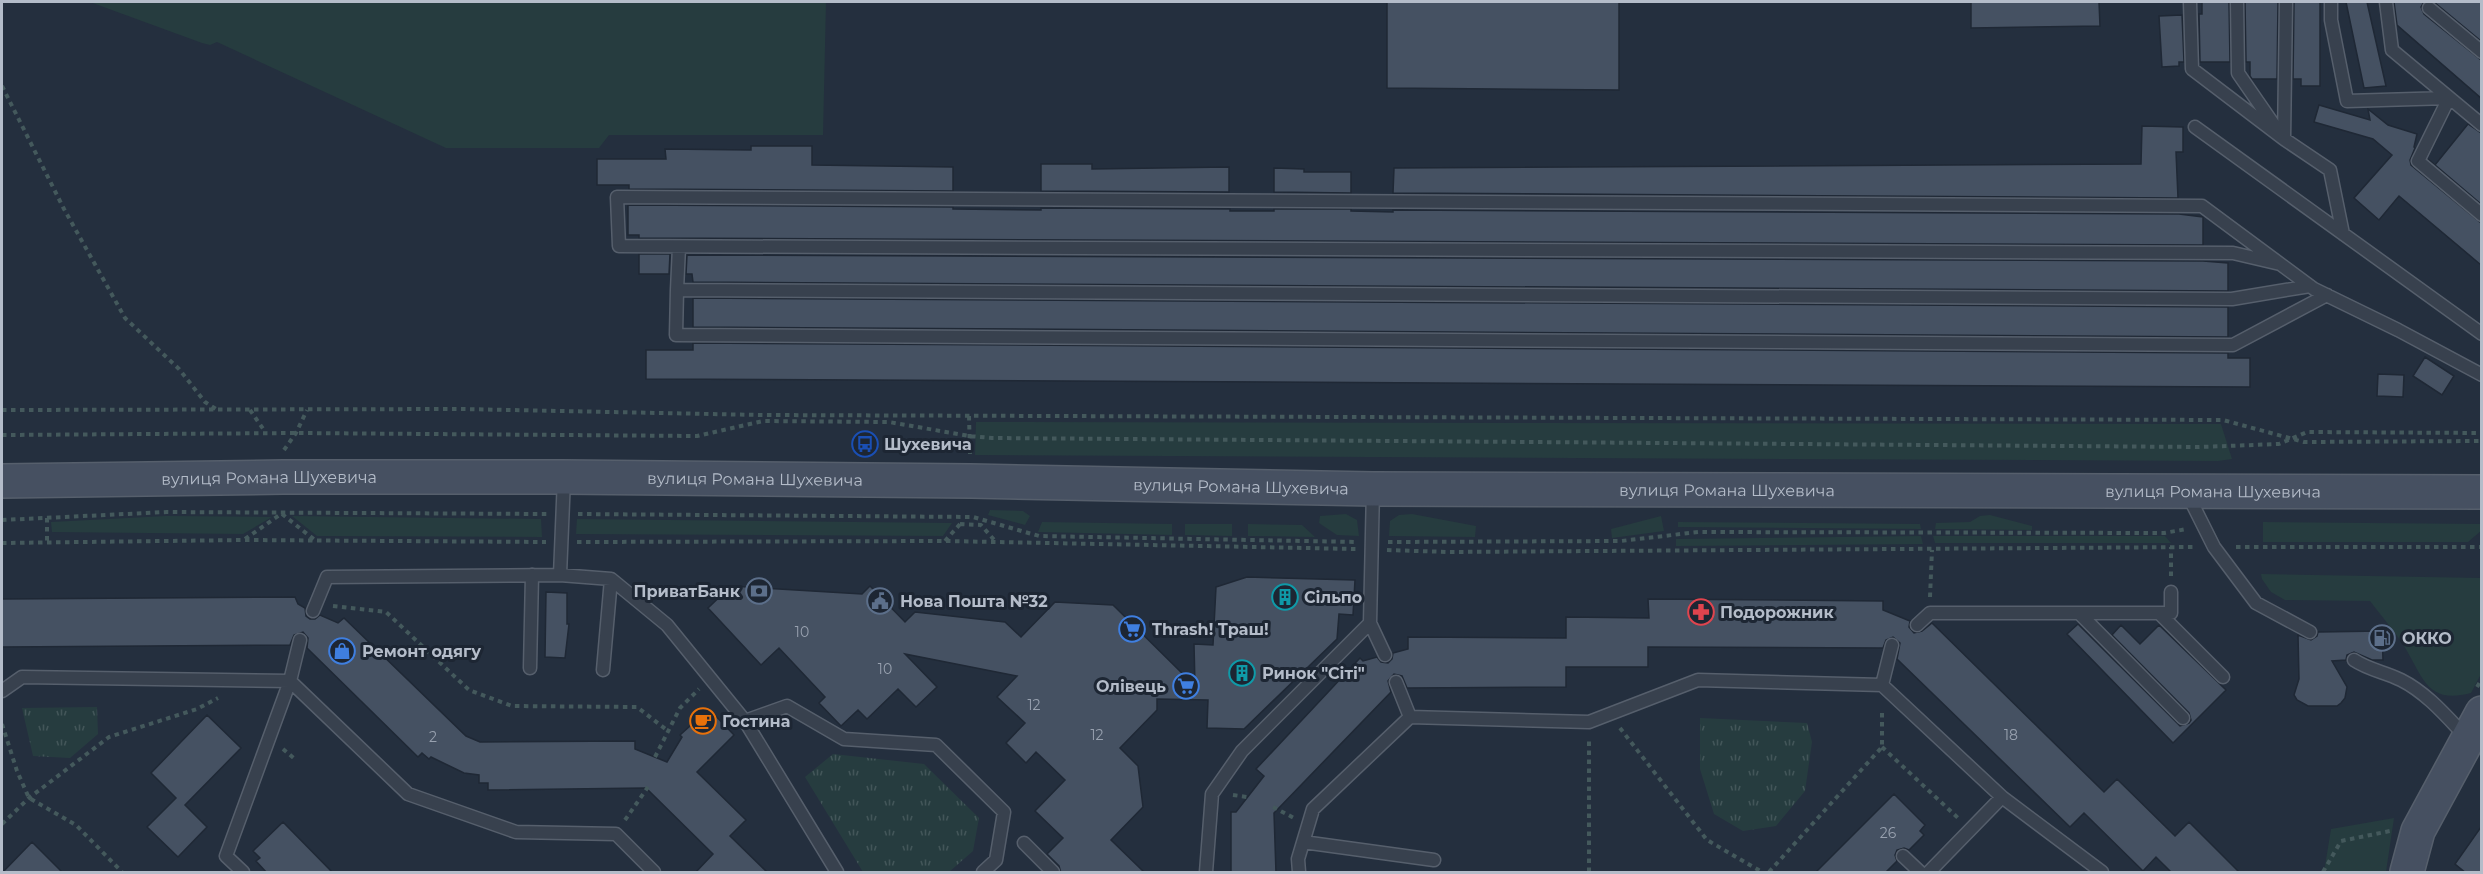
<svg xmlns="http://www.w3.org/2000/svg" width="2483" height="874" viewBox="0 0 2483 874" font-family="Montserrat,sans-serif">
<defs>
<pattern id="park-tufts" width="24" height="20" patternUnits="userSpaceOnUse" patternTransform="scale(1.5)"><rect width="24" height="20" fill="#263c3f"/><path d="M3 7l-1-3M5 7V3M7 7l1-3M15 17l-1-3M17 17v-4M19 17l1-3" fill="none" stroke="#435659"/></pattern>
</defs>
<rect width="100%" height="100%" fill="#242f3e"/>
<path fill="#263c3f" d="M 90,2 L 826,2 L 823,135 L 609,135 L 599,148 L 446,148 L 217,42 L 210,45 L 202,43 Z
M 976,422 L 2221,424 L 2232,459 L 2218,461 L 975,455 Z
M 990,510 L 1023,511 L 1030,516 L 1025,525 L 988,515 Z
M 1346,514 L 1357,520 L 1359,536 L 1337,535 L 1319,523 L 1320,516 Z
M 1412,514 L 1476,526 L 1475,537 L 1389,536 L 1390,521 L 1399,515 Z
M 1990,515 L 2032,526 L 2032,530 L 1935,529 L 1936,523 L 1970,522 L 1980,516 Z
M 166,516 L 272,517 L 243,534 L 52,532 L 51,522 Z
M 292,516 L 541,519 L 542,537 L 317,536 Z
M 1661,516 L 1664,531 L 1612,538 L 1611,529 Z
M 577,519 L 952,523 L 943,536 L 576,534 Z
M 1042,522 L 1172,524 L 1172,535 L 1038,532 Z
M 1678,522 L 1920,524 L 1921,529 L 1678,527 Z
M 2263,522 L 2481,524 L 2482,530 L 2468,542 L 2263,542 Z
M 1185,524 L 1232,524 L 1232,536 L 1185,535 Z
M 1248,524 L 1302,525 L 1315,537 L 1248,536 Z
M 1921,536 L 1923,544 L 1676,546 L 1676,539 Z
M 1933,536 L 2165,536 L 2171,543 L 1935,543 Z
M 2261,574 L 2481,578 L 2481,674 L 2471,693 C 2426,705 2423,676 2404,646 C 2394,630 2381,616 2370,601 L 2285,600 L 2271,592 L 2262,579 Z
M 2394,818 L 2386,872 L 2324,872 L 2331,829 Z"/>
<path fill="url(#park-tufts)" d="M 97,707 L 98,734 L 70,758 L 33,756 L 22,708 Z
M 1700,718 L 1807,723 L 1812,742 L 1805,791 L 1776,826 L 1743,831 L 1714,814 L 1700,769 Z
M 833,754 L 924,764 L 979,818 L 973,851 L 949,872 L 863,872 L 805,777 Z"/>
<path fill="#455162" stroke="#1f2835" stroke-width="1.5" d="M 1387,2 L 1619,2 L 1619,90 L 1387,88 Z
M 1971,2 L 2099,2 L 2100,26 L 1971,28 Z
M 2202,2 L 2229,2 L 2230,62 L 2200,62 L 2199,14 L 2202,14 Z
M 2245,2 L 2278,2 L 2277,79 L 2252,79 L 2250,76 L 2250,62 L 2246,62 Z
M 2294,2 L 2320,2 L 2320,86 L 2301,86 L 2301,79 L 2293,79 Z
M 2346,2 L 2367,2 L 2386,86 L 2364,88 Z
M 2394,2 L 2424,2 L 2421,7 L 2424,14 L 2481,60 L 2481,98 L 2397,25 Z
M 2434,2 L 2481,2 L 2481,41 Z
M 2182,15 L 2184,62 L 2179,62 L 2179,66 L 2162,67 L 2159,16 Z
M 2319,105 L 2370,120 L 2368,109 L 2388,125 L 2417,134 L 2414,147 L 2415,148 L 2410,160 L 2411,165 L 2481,223 L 2481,265 L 2399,196 L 2379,220 L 2354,198 L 2392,155 L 2373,139 L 2314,122 Z
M 2468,124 L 2481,133 L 2481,204 L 2428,159 L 2435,165 Z
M 2142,126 L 2183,127 L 2183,152 L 2176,152 L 2178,198 L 1393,193 L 1394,168 L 2141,164 Z
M 751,146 L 812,146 L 812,165 L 953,167 L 953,191 L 629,189 L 629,185 L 597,185 L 597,159 L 666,159 L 665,149 L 751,150 Z
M 1041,164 L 1092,164 L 1092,169 L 1229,167 L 1229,192 L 1041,191 Z
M 1274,168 L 1304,169 L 1304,172 L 1351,172 L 1351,193 L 1274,192 Z
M 628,205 L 953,207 L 953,209 L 1041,210 L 1041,208 L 1230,209 L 1230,211 L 1274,211 L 1274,209 L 1351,209 L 1351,211 L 1393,212 L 1393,210 L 2179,214 L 2203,217 L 2203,245 L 639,238 L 639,235 L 628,235 Z
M 639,254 L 670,254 L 669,274 L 639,274 Z
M 687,255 L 2203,261 L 2228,263 L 2228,291 L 693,282 L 692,274 L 686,274 Z
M 693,298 L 2228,307 L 2228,337 L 693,327 Z
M 693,343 L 2228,353 L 2228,358 L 2250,358 L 2250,387 L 646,379 L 646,350 L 693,350 Z
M 2425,357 L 2454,376 L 2442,395 L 2413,376 Z
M 2378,374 L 2404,375 L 2403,397 L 2377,396 Z
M 1247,577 L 1355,580 L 1353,615 L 1339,614 L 1337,639 L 1244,729 L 1207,728 L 1208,700 L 1157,699 L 1157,710 L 1120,748 L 1138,766 L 1143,807 L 1111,840 L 1145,873 L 1061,873 L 1059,866 L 1047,854 L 1063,838 L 1035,811 L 1065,780 L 1036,752 L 1026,763 L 1006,743 L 1025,723 L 997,697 L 1017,676 L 905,654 L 937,687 L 916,707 L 898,689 L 867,719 L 858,710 L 841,726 L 819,703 L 825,697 L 779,648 L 761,665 L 708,608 L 731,586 L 862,594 L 870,586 L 905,622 L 915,612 L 1005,622 L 1021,637 L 1055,602 L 1113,605 L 1195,686 L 1194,644 L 1213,645 L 1216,587 Z
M 546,592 L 567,593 L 567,624 L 569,624 L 565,658 L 545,657 Z
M 295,597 L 298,604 L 305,608 L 306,616 L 310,619 L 315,619 L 320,615 L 338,623 L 344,618 L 466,736 L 480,742 L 635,741 L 635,749 L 667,762 L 682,737 L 680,735 L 709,709 L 734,735 L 697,772 L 746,820 L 730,836 L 768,873 L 695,873 L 713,854 L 646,788 L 488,790 L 488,783 L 479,783 L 479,775 L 464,773 L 431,757 L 429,759 L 422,753 L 418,757 L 307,648 L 308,638 L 303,632 L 294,635 L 290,645 L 2,647 L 2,599 Z
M 1648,599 L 1883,601 L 1883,610 L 1910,621 L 1909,627 L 1914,633 L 1922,631 L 1932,623 L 2104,792 L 2117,779 L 2175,836 L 2189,822 L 2240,873 L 2172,873 L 2156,857 L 2143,871 L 2084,813 L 2070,827 L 1897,659 L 1900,643 L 1893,637 L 1886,640 L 1883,648 L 1648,647 L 1648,667 L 1566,667 L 1566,687 L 1407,688 L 1402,676 L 1394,674 L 1388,681 L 1391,692 L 1274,813 L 1276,873 L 1231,873 L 1231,812 L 1236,812 L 1264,776 L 1256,769 L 1360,658 L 1363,661 L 1377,657 L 1381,662 L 1388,663 L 1392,659 L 1393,653 L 1408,649 L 1408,637 L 1566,638 L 1566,617 L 1649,618 Z
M 2078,624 L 2180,726 L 2189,723 L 2191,720 L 2189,713 L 2112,635 L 2121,625 L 2140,644 L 2159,625 L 2226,690 L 2173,743 L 2067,634 Z
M 2382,631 L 2383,660 L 2372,660 L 2354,652 L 2347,655 L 2346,660 L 2332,661 L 2347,687 L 2345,698 L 2341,703 L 2337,706 L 2308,706 L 2297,700 L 2294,695 L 2299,679 L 2298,635 L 2311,640 L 2317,636 L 2318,632 Z
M 207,715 L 241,748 L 185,805 L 207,827 L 178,857 L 147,827 L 176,798 L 151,773 Z
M 1894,794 L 1925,825 L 1920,831 L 1924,835 L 1909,850 L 1904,848 L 1897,850 L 1895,855 L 1897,861 L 1885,873 L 1815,873 Z
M 283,822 L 333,873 L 267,873 L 256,861 L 260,858 L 253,851 Z
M 2481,827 L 2481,873 L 2466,873 L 2455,864 Z
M 32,842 L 63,873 L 2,873 Z"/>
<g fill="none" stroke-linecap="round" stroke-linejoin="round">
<g stroke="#565f6c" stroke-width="15">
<path id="lane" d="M 2190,2 L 2192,69 L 2284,139
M 2237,2 L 2238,73 L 2276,128
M 2286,2 L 2284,139 L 2330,170 L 2343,234
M 2331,2 L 2331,20 L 2347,101 L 2449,98
M 2386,2 L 2392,50 L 2482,125
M 2429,8 L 2482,52
M 2449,98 L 2418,161 L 2482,215
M 2195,127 L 2482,334
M 679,247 L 677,290 L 2232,299 L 2310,286
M 2280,264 L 2233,253 L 619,246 L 617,197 L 2202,206 L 2314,289 L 2398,330 L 2482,375
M 677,290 L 676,335 L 2233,345 L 2327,295
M 1373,489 L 1370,623 L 1385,655
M 2188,495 L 2214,547 L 2256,603 L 2310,632
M 560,575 L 611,579 L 667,625 L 745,721 L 837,872
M 313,611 L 327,577 L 560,575 L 564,478
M 2079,613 L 2183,718
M 2159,613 L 2223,677
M 1917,625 L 1930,613 L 2171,613 L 2171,592
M 2354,660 C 2369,670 2385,672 2401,680 C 2427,693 2447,717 2467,738
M 530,668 L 532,575
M 603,670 L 611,579
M 1396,682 L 1410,717
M 1882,685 L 1892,645
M 2,691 L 22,677 L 290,681 L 408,794 L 516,832 L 616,834 L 654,872
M 745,721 L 787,706 L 844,739 L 936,745 L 1004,812 L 996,860 L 983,872
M 1303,842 L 1434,860
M 1024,843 L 1053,872
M 1903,856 L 1920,872
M 243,872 L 226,856 L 290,681 L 300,640
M 1206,872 L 1212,794 L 1242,751 L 1370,623
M 1299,872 L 1298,859 L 1313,809 L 1410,717 L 1589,722 L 1698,680 L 1882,685 L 2002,797 L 2102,872
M 1929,872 L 2002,797"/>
</g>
<g stroke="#565f6c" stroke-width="36">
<g id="secondary">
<path id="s1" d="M 2,481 L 283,477 L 564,477 L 971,481 L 1373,489 L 2482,492"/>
<path d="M 2407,872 L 2418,831 L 2482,713"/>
</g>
</g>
<path stroke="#44595c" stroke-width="4" stroke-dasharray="4.5 4.5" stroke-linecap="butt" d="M 2,86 L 64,209 L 125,318 L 179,369 L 205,402 L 216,409
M 2,410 L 461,409 L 760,415 L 2223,420 L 2304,442 L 2482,441
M 250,410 L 266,433
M 969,416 L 970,454
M 2,435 L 296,433 L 697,436 L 763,421 L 889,422 L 969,436 L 992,438 L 2199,447 L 2279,444 L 2307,432 L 2482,433
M 284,450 L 296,433 L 307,410
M 282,514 L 316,541
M 578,514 L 973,517 L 1039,536 L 1357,542
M 47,518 L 47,541
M 2,520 L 167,512 L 547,514
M 960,524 L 981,525 L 996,542
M 245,539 L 281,514
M 945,541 L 961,523
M 577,542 L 945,541 L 1356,549
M 1388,542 L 1621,541 L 1698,532 L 2164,533 L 2187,529
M 2,543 L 245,540 L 546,542
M 2236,547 L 2482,547
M 1387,550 L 1448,552 L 2196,547
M 2171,576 L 2171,547
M 1930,597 L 1932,550
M 333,606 L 386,612 L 469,690 L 512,706 L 637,707 L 668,731
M 2477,687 L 2482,679
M 2,724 L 17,771 L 29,798 L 76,825 L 122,872
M 1620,728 L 1707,840 L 1762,872
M 1882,747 L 1958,818
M 283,749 L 296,760
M 655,757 L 680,708 L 699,689
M 1233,795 L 1247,797
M 1273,807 L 1294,818
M 625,820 L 648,787
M 2,824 L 29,798 L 109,737 L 197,709 L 218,698
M 1589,872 L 1589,738
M 1769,872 L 1882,747 L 1882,710
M 2323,872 L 2341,841 L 2390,831"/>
<use href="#lane" stroke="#38414e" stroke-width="12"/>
<use href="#secondary" stroke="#465061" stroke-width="33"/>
</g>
<defs>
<g id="bus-ring" transform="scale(1.35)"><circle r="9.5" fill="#1d2633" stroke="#1a4fb4" stroke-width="1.5"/><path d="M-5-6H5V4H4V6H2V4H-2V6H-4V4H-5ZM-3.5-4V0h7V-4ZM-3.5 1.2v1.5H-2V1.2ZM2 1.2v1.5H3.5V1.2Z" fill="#1a4fb4"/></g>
<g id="bank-ring" transform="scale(1.35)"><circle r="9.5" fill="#1d2633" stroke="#5c6f8a" stroke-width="1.5"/><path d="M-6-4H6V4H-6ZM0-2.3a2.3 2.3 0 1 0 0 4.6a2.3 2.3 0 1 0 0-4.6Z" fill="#5c6f8a"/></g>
<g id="building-ring" transform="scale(1.35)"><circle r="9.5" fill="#1d2633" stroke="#0f9aa8" stroke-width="1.5"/><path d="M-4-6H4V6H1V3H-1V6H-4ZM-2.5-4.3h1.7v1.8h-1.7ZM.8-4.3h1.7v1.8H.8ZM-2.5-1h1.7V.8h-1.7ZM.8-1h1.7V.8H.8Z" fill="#0f9aa8"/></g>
<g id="civic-ring" transform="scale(1.35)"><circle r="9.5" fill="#1d2633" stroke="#5c6f8a" stroke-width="1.5"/><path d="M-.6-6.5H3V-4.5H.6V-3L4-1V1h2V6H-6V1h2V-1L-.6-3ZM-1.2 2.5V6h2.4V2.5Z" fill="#5c6f8a"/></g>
<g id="pharmacy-ring" transform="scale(1.35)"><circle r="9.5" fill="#1d2633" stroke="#e0444e" stroke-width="1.5"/><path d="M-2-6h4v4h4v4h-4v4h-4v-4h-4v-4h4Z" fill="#e0444e"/></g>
<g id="supermarket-ring" transform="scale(1.35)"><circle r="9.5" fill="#1d2633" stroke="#3f7fe0" stroke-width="1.5"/><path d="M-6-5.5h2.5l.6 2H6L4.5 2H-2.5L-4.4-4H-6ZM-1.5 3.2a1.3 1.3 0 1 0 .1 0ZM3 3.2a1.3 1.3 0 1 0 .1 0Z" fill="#3f7fe0"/></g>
<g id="fuel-ring" transform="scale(1.35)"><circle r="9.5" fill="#1d2633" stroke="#5c6f8a" stroke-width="1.5"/><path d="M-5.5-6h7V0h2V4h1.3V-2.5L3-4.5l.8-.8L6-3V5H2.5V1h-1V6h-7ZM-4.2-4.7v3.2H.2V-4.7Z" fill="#5c6f8a"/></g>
<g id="shop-ring" transform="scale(1.35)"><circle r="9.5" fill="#1d2633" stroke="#3f7fe0" stroke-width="1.5"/><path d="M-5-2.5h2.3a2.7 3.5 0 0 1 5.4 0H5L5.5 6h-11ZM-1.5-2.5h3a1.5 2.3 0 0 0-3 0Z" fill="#3f7fe0"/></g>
<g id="cafe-ring" transform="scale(1.35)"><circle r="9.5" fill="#1d2633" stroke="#e8710a" stroke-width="1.5"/><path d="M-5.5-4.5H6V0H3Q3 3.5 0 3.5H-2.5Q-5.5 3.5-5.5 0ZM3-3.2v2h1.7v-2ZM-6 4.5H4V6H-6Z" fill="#e8710a"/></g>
</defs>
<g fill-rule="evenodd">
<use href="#bus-ring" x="865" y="444"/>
<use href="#bank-ring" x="759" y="591"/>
<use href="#building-ring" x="1285" y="597"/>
<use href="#civic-ring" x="880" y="601"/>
<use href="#pharmacy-ring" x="1701" y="612"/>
<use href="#supermarket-ring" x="1132" y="629"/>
<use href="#fuel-ring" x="2382" y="638"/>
<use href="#shop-ring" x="342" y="651"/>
<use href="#building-ring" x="1242" y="673"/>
<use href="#supermarket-ring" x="1186" y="686"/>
<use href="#cafe-ring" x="703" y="721"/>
</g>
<g text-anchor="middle" stroke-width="6" stroke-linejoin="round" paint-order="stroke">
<g font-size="14" fill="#98a1af">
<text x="802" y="637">10</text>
<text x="885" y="674">10</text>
<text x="1034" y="710">12</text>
<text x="1097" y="740">12</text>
<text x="2011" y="740">18</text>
<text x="433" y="742">2</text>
<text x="1888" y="838">26</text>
</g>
<g font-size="16" font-weight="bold" fill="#b4bcc9" stroke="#1d2633" text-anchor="start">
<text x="884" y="450">Шухевича</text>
<text x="740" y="597" text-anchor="end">ПриватБанк</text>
<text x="1304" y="603">Сільпо</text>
<text x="900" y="607">Нова Пошта №32</text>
<text x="1720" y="618">Подорожник</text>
<text x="1152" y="635">Thrash! Траш!</text>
<text x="2402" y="644">ОККО</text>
<text x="362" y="657">Ремонт одягу</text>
<text x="1262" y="679">Ринок "Сіті"</text>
<text x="1166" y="692" text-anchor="end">Олівець</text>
<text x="722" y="727">Гостина</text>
</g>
<g font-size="16" fill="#b4bcc9" stroke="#1d2633">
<text dy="6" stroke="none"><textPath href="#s1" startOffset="267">вулиця Романа Шухевича</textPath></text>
<text dy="6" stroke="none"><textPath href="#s1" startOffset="753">вулиця Романа Шухевича</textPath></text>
<text dy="6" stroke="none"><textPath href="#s1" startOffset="1239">вулиця Романа Шухевича</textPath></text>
<text dy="6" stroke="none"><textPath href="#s1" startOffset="1725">вулиця Романа Шухевича</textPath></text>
<text dy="6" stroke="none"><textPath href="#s1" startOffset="2211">вулиця Романа Шухевича</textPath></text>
</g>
</g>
<rect width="2483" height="874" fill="none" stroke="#b4bcc9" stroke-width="6"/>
</svg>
